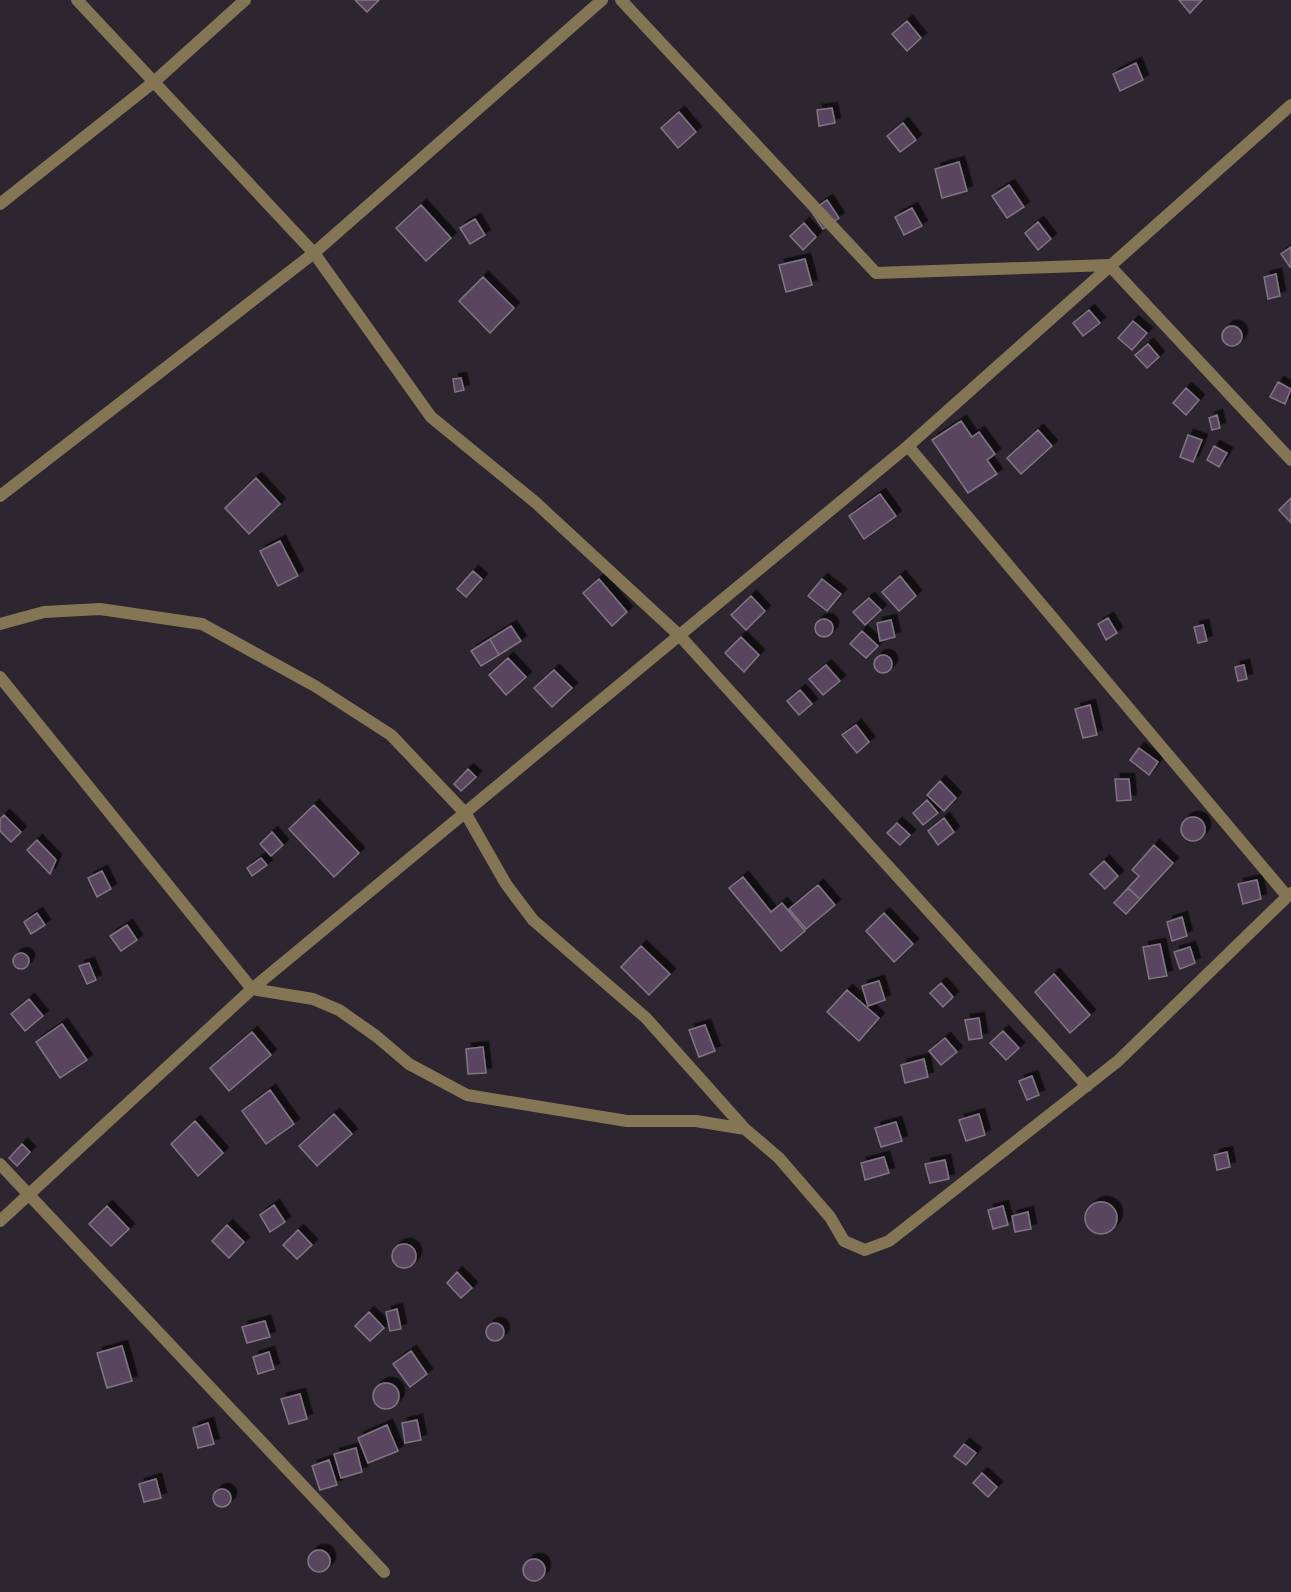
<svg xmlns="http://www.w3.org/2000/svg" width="1291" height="1592" viewBox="0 0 1291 1592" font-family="Barlow,sans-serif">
<defs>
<filter id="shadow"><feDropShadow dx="5.5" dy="-5.5" stdDeviation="0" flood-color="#0009"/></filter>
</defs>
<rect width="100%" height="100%" fill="#2d252f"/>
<path fill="#5a4560" stroke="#807683" stroke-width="1.5" filter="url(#shadow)" d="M 355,0 L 379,0 L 367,12 Z
M 1179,0 L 1202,0 L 1190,13 Z
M 907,21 L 921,38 L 907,51 L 892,34 Z
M 1136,63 L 1143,80 L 1120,91 L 1113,74 Z
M 832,108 L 835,123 L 819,126 L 817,110 Z
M 679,112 L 696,132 L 678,148 L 661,128 Z
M 903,123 L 916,140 L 900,152 L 887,136 Z
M 959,162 L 967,191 L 942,198 L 935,169 Z
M 1009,185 L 1024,207 L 1007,218 L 992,196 Z
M 827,200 L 839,218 L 823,229 L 811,211 Z
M 421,205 L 451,238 L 426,261 L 396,228 Z
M 912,208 L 922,226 L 904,235 L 895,217 Z
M 475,219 L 485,235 L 470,244 L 460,228 Z
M 1038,222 L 1051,239 L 1038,250 L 1025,233 Z
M 804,223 L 816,237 L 803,250 L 790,236 Z
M 1291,247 L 1291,267 L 1290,267 L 1281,254 Z
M 805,259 L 812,285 L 786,292 L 779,265 Z
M 1276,274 L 1280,296 L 1268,299 L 1264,277 Z
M 483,277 L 514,308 L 490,333 L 459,301 Z
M 1089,310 L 1100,323 L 1083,336 L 1073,323 Z
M 1133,321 L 1147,333 L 1132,350 L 1118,338 Z
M1222 336a10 10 0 1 1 20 0a10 10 0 1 1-20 0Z
M 1148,344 L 1159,357 L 1147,368 L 1135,355 Z
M 461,378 L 464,390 L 455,392 L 453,379 Z
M 1278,382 L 1291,389 L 1285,404 L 1270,397 Z
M 1186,388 L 1199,400 L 1186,415 L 1173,403 Z
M 1217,415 L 1220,428 L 1212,430 L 1209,418 Z
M 961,421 L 972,437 L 979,432 L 995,454 L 987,460 L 997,474 L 968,493 L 932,440 Z
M 1038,430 L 1052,446 L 1021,474 L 1007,458 Z
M 1188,435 L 1202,440 L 1193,462 L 1180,457 Z
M 1214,446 L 1227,453 L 1219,467 L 1207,460 Z
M 256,478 L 280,504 L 249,534 L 225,508 Z
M 880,494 L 896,516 L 864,539 L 849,516 Z
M 1291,498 L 1291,523 L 1279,510 Z
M 280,541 L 298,576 L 278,586 L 260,551 Z
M 473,571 L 482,579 L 466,597 L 457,589 Z
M 900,576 L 916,596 L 899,611 L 882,592 Z
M 599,579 L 627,612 L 612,626 L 583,593 Z
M 822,579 L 841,594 L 827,611 L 808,596 Z
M 751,596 L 765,611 L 746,630 L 731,615 Z
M 869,598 L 881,610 L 865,625 L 853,612 Z
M 1108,618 L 1117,633 L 1106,640 L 1098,624 Z
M815 628a9 9 0 1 1 18 0a9 9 0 1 1-18 0Z
M 891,620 L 895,637 L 880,641 L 877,623 Z
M 1203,625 L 1207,641 L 1198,643 L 1194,627 Z
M 511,626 L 521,641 L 499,655 L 490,639 Z
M 862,631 L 878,646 L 866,658 L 850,644 Z
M 741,637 L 759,655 L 744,672 L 725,653 Z
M 490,639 L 499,655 L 481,666 L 471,651 Z
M874 664a9 9 0 1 1 18 0a9 9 0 1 1-18 0Z
M 508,658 L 526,677 L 506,695 L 489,675 Z
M 826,665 L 840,681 L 823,695 L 809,679 Z
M 1244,665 L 1247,679 L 1238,681 L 1235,667 Z
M 554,670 L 572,688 L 552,707 L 534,688 Z
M 800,690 L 812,704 L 799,715 L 787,701 Z
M 1090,705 L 1097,735 L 1083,738 L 1075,709 Z
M 856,725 L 869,742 L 857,753 L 842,735 Z
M 1139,748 L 1158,762 L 1149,775 L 1130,760 Z
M 468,769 L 476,777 L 461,791 L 454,784 Z
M 1115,779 L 1129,779 L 1131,800 L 1117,801 Z
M 940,781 L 956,798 L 944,811 L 927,795 Z
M 927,800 L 938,813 L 923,825 L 913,813 Z
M 314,805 L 359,853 L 334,877 L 289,829 Z
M 4,815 L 21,832 L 11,842 L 0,831 L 0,819 Z
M1181 829a12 12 0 1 1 24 0a12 12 0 1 1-24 0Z
M 944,818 L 954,832 L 938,845 L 928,831 Z
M 897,823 L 910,835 L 900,845 L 887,833 Z
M 272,832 L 283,845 L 271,856 L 260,844 Z
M 37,840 L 56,860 L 50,874 L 27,850 Z
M 1154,845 L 1173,863 L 1140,899 L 1128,888 L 1139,876 L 1132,870 Z
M 261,858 L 267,865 L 252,876 L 247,868 Z
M 1104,861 L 1118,876 L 1105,889 L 1090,874 Z
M 102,871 L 111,889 L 97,897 L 88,878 Z
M 743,877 L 771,912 L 782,903 L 805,931 L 781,951 L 729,888 Z
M 1257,880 L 1261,899 L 1243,904 L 1238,884 Z
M 818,885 L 835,905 L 806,929 L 789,909 Z
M 1128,888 L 1140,899 L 1126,914 L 1114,903 Z
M 37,913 L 45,925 L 31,934 L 24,922 Z
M 884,913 L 913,944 L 894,962 L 866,931 Z
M 1182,917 L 1187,936 L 1172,941 L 1167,922 Z
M 127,925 L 137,940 L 121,951 L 110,936 Z
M 1160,944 L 1167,976 L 1149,979 L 1143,947 Z
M 641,946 L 670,974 L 649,995 L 621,967 Z
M 1190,947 L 1195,963 L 1180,969 L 1174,952 Z
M13 961a8 8 0 1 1 16 0a8 8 0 1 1-16 0Z
M 89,963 L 96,980 L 87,984 L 79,966 Z
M 1054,974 L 1090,1015 L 1070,1033 L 1035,992 Z
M 879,981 L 885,1000 L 868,1006 L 862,986 Z
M 941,983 L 953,997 L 943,1007 L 930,993 Z
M 847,990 L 879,1018 L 859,1041 L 827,1012 Z
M 29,999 L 43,1016 L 25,1031 L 11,1014 Z
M 979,1018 L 982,1038 L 969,1040 L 965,1020 Z
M 62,1024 L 87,1060 L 60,1078 L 36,1042 Z
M 705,1025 L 715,1051 L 699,1057 L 689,1030 Z
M 1003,1031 L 1019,1048 L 1006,1060 L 990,1043 Z
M 252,1032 L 271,1055 L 229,1091 L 210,1068 Z
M 945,1038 L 957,1052 L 941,1065 L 929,1051 Z
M 483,1047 L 486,1073 L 468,1074 L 466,1049 Z
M 924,1059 L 928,1077 L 905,1083 L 901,1065 Z
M 1032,1076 L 1039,1095 L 1027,1100 L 1019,1081 Z
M 270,1090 L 294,1124 L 266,1144 L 242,1111 Z
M 334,1114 L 352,1134 L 317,1166 L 299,1146 Z
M 979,1114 L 985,1135 L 966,1141 L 959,1120 Z
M 195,1121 L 223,1153 L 198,1176 L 171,1144 Z
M 896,1122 L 902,1141 L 881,1147 L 875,1128 Z
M 22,1144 L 30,1152 L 17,1166 L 9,1158 Z
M 1227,1152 L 1230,1167 L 1217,1170 L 1214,1155 Z
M 884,1157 L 889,1173 L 865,1180 L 861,1163 Z
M 945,1160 L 949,1179 L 930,1183 L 925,1164 Z
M1085 1218a16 16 0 1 1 32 0a16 16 0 1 1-32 0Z
M 274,1205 L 285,1222 L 270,1232 L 260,1215 Z
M 107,1206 L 129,1229 L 111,1246 L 89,1224 Z
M 1003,1206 L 1008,1225 L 993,1229 L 988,1210 Z
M 1028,1212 L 1031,1229 L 1015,1232 L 1012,1216 Z
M 227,1225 L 244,1242 L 229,1258 L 212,1241 Z
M 298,1230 L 312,1245 L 297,1259 L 283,1245 Z
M392 1256a12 12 0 1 1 24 0a12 12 0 1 1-24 0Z
M 457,1272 L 472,1288 L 461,1298 L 447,1283 Z
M 397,1309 L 401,1329 L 390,1331 L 386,1312 Z
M 369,1312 L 384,1328 L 370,1341 L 355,1326 Z
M 265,1321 L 270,1337 L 247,1343 L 242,1327 Z
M486 1332a9 9 0 1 1 18 0a9 9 0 1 1-18 0Z
M 122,1346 L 132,1381 L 107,1388 L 97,1353 Z
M 411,1351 L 427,1374 L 410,1387 L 393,1364 Z
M 269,1352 L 274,1369 L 258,1374 L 253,1357 Z
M373 1396a13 13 0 1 1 26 0a13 13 0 1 1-26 0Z
M 300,1394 L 307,1419 L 289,1424 L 281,1399 Z
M 417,1420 L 421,1440 L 405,1443 L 402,1423 Z
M 208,1423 L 214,1444 L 198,1448 L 193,1428 Z
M 387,1425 L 398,1451 L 368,1463 L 358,1438 Z
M 964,1444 L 976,1453 L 966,1465 L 954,1456 Z
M 356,1448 L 362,1472 L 341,1478 L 334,1454 Z
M 329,1460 L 337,1485 L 320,1490 L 312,1466 Z
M 982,1473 L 997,1487 L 988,1497 L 973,1483 Z
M 156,1479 L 161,1498 L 144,1502 L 139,1484 Z
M213 1498a9 9 0 1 1 18 0a9 9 0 1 1-18 0Z
M308 1561a11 11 0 1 1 22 0a11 11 0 1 1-22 0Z
M523 1570a11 11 0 1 1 22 0a11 11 0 1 1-22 0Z"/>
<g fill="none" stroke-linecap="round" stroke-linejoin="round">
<path stroke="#847655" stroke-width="12" d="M 77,0 L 314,253 L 431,417 L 535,502 L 680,636 L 1087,1086
M 621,0 L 876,273 L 1109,265 L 1291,460
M 0,204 L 155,81 L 245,0
M 908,446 L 1287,896
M 0,496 L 314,253 L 602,0
M 0,624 L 44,612 L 100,609 L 202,624 L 315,686 L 391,735 L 466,814 L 506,884 L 533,920 L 646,1018 L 745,1129
M 0,677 L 252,989 L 313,999 L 339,1010 L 376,1036 L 409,1064 L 467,1095 L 627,1121 L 696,1121 L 745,1129 L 779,1158 L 830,1217 L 844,1241 L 865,1250 L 889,1241 L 1118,1061 L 1291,893
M 0,1164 L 384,1572
M 0,1221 L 252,989 L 908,446 L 1291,105"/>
</g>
</svg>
